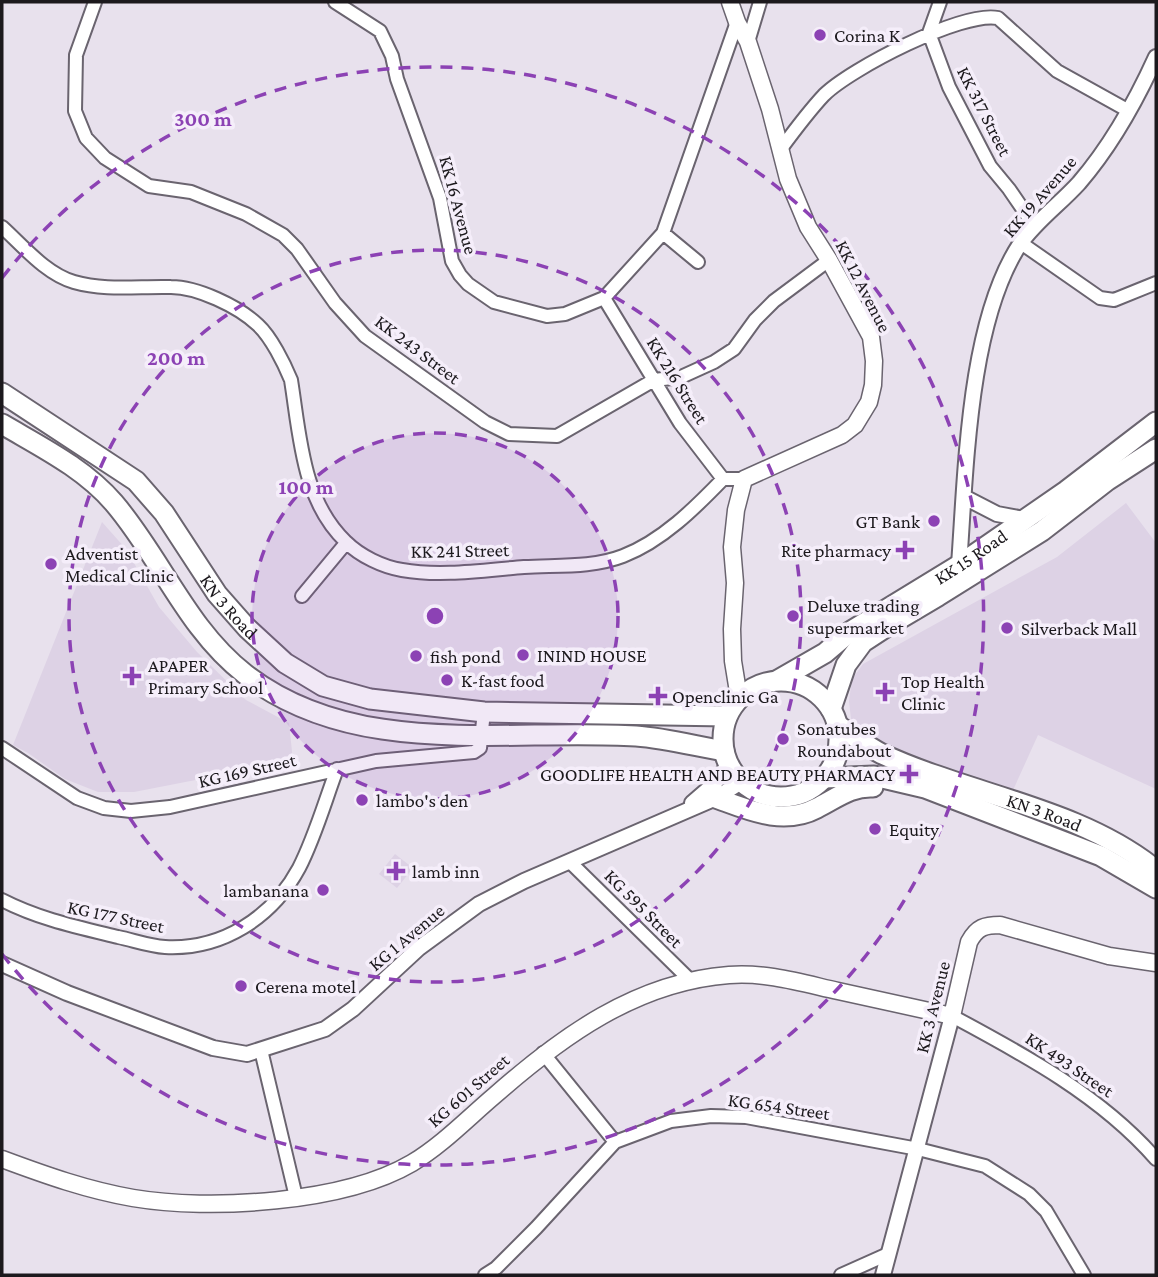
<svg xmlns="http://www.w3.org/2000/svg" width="1158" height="1277" viewBox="0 0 1158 1277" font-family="'Crimson Pro',serif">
<rect width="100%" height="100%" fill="#e8e1ed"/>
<path fill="#ddd2e5" d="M 1126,503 L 1156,543 L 1156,789 L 1038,735 L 1009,799 L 900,761 L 852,728 L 849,701 L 852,679 L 863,664 L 1057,557 Z
M 102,522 L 126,549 L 159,607 L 197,652 L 246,700 L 289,723 L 293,761 L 134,792 L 98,792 L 65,779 L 28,753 L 13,745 Z
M 395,854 L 413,868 L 397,888 L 379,874 Z"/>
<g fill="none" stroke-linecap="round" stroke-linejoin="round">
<g stroke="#6a646f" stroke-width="16">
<path id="minor" d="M 95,2 L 76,55 L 75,111 L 86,138 L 105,158 L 149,186 L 191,192 L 246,214 L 283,235 L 297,249 L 335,303 L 365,336 L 485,422 L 509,434 L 557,436 L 654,380 L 681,377 L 714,362 L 734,349 L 755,320 L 774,301 L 829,260
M 335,2 L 380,31 L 392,56 L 397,79 L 440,198 L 452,261 L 460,275 L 468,284 L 494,302 L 547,316 L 565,314 L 604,298 L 663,233 L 737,22
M 940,2 L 929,33 L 949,87 L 990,166 L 1009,189 L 1035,227
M 748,42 L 760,2
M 780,150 C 794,131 808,112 824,95 C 850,69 962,11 998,18 L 1057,71 L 1129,111
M 2,227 C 23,246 46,274 74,282 C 105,291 139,286 171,287 C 197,287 238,306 258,325 C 271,337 284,363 291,380 C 300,436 302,500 346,542 C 360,556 383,567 402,570 C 441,577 485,570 524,567 C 557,565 592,568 623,556 C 662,541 695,508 723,479 L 744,479
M 663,233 L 698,262
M 1021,243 L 1100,298 L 1114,300 L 1156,283
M 604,298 L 680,423 L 723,479
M 302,596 L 346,543
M 2,748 L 77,798 L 104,808 L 131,811 L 170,807 L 376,761 L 474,752 L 480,748 L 484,712
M 570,862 L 691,981
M 2,900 C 39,919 77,927 118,937 C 133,940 149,946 165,947 C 222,950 272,918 299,868 C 315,837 325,801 337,769
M 952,1016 C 1025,1055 1101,1096 1156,1159
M 261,1050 L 296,1197
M 543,1053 L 615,1142
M 485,1275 L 496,1268 L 536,1228 L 615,1142 L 671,1121 L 711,1116 L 746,1117 L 918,1149 L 985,1166 L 1029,1194 L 1046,1211 L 1084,1275
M 841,1275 L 888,1254"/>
</g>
<g stroke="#6a646f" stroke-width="18">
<path id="tertiary" d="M 964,497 L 997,514 L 1024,519
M 959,565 C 966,471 968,323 1020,244 C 1036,221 1060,204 1079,183 C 1111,146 1136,101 1156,57
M 692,803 L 714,784 L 729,764
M 2,964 L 67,993 L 213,1048 L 247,1054 L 325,1029 L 353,1009 L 419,948 L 479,904 L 524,881 L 716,798 L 741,782
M 883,1275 L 952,1016"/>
</g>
<g stroke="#6a646f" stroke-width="19">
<path id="secondary" d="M 730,2 L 737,22 L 748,42 L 770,109 L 788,179 L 808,227 L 829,260 L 871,337 L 874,361 L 873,385 L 869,402 L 855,425 L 842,435 L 744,479 L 736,510 L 732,547 L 735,583 L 732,629 L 733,661 L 739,698
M 2,1159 C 45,1175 87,1190 133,1198 C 210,1211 344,1203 412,1163 C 442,1145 467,1119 494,1096 C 561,1037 636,982 729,975 C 766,972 802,983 838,991 C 876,999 914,1008 952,1016 L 969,942 C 977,927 985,925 1000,925 L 1109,956 L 1156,963"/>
</g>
<g stroke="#6a646f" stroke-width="23">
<g id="trunk">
<path id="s1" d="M 2,393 L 136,481 L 164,513 L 217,594 L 247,628 L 285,663 L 323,686 L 370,699 L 484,712 L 727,716"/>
<path d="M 2,424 C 41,447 84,468 114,503 C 161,558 187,629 245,674 C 356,760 506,728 636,736 C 665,738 695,746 724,751"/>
<path id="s2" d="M 778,680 L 825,653 L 851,631 L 959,565 L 1066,491 L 1156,422"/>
<circle cx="781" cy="739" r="58"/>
<path d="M 831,709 L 846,665 L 863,642 L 889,625 L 938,596 L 1042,531 L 1108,480 L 1156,449"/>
<path id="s3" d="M 837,725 C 852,734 866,746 882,754 C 970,795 1080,808 1156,870"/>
<path d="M 824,778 L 874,776 L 925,788 L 1101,856 L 1156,888"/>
<path d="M 716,798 C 749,810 783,826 817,808 C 837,798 851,786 873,787"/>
</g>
</g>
<use href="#minor" stroke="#fff" stroke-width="12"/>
<use href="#tertiary" stroke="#fff" stroke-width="14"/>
<use href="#secondary" stroke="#fff" stroke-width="16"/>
<use href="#trunk" stroke="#fff" stroke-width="19"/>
</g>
<circle cx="435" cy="616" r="183" fill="#8c42b4" fill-opacity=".12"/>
<g fill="none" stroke="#8c42b4" stroke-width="3.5" stroke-dasharray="12 9">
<circle cx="435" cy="616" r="183"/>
<circle cx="435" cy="616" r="366"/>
<path d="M2 278A549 549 0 1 1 2 954"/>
</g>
<g fill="#8c42b4" stroke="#f5eefa" stroke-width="2.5">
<circle cx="820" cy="35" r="7"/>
<circle cx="934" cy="521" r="7"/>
<path d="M901.5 539.5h7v7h7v7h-7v7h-7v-7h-7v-7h7z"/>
<circle cx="51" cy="564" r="7"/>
<circle cx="793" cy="616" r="7"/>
<circle cx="1007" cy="628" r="7"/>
<circle cx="523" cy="655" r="7"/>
<circle cx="416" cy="656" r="7"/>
<path d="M128.5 665.5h7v7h7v7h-7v7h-7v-7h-7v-7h7z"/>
<circle cx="447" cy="680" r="7"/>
<path d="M881.5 681.5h7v7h7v7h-7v7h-7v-7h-7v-7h7z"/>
<path d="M654.5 685.5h7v7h7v7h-7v7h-7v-7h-7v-7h7z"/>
<circle cx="783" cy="739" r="7"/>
<path d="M905.5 763.5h7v7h7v7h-7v7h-7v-7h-7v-7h7z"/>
<circle cx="362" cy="800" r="7"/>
<circle cx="875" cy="829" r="7"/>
<path d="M392.5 860.5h7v7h7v7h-7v7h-7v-7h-7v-7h7z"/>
<circle cx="323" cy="890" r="7"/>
<circle cx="241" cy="986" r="7"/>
</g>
<g text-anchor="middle" stroke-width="7" stroke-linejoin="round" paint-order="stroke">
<g font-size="19" fill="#1c191d" stroke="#f5eefa" text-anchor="start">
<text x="834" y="42">Corina K</text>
<text x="920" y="528" text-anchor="end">GT Bank</text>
<text x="891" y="557" text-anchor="end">Rite pharmacy</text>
<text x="65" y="560">Adventist<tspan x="65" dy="22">Medical Clinic</tspan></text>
<text x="807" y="612">Deluxe trading<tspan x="807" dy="22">supermarket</tspan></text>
<text x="1021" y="635">Silverback Mall</text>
<text x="537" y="662">ININD HOUSE</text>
<text x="430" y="663">fish pond</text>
<text x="148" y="672">APAPER<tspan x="148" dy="22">Primary School</tspan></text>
<text x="461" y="687">K-fast food</text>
<text x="901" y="688">Top Health<tspan x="901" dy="22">Clinic</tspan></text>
<text x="672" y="703">Openclinic Ga</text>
<text x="797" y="735">Sonatubes<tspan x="797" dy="22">Roundabout</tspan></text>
<text x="895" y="781" text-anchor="end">GOODLIFE HEALTH AND BEAUTY PHARMACY</text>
<text x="376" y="807">lambo's den</text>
<text x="889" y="836">Equity</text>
<text x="412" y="878">lamb inn</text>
<text x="309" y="897" text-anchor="end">lambanana</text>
<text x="255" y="993">Cerena motel</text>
</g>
<g font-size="19" fill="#1c191d" stroke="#f5eefa">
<text transform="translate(985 111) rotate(63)" y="7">KK 317 Street</text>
<text transform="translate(1039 196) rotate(-49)" y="7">KK 19 Avenue</text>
<text transform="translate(459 205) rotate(75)" y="7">KK 16 Avenue</text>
<text transform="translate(864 286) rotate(63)" y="7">KK 12 Avenue</text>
<text transform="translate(418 349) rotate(37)" y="7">KK 243 Street</text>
<text transform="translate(678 380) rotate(58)" y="7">KK 216 Street</text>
<text transform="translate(460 550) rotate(-1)" y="7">KK 241 Street</text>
<text dy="7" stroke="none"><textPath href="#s2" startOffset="229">KK 15 Road</textPath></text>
<text dy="7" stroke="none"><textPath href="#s1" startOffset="317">KN 3 Road</textPath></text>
<text transform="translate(247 770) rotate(-13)" y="7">KG 169 Street</text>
<text dy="7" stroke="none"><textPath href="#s3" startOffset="226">KN 3 Road</textPath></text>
<text transform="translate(644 908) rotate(45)" y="7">KG 595 Street</text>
<text transform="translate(116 916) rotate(12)" y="7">KG 177 Street</text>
<text transform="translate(406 937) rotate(-40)" y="7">KG 1 Avenue</text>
<text transform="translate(932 1007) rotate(-76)" y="7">KK 3 Avenue</text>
<text transform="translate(1070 1064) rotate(34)" y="7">KK 493 Street</text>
<text transform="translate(468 1090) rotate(-41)" y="7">KG 601 Street</text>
<text transform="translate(779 1106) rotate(8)" y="7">KG 654 Street</text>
</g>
</g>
<circle cx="435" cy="616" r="10" fill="#8c42b4" stroke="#f5eefa" stroke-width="3.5"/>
<g font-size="21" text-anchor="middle" font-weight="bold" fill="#8c42b4" stroke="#f5eefa" stroke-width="7" stroke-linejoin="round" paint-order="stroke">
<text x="203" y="126">300 m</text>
<text x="176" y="365">200 m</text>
<text x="306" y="494">100 m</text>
</g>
<rect width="1158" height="1277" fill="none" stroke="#1c191d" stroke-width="7"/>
</svg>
